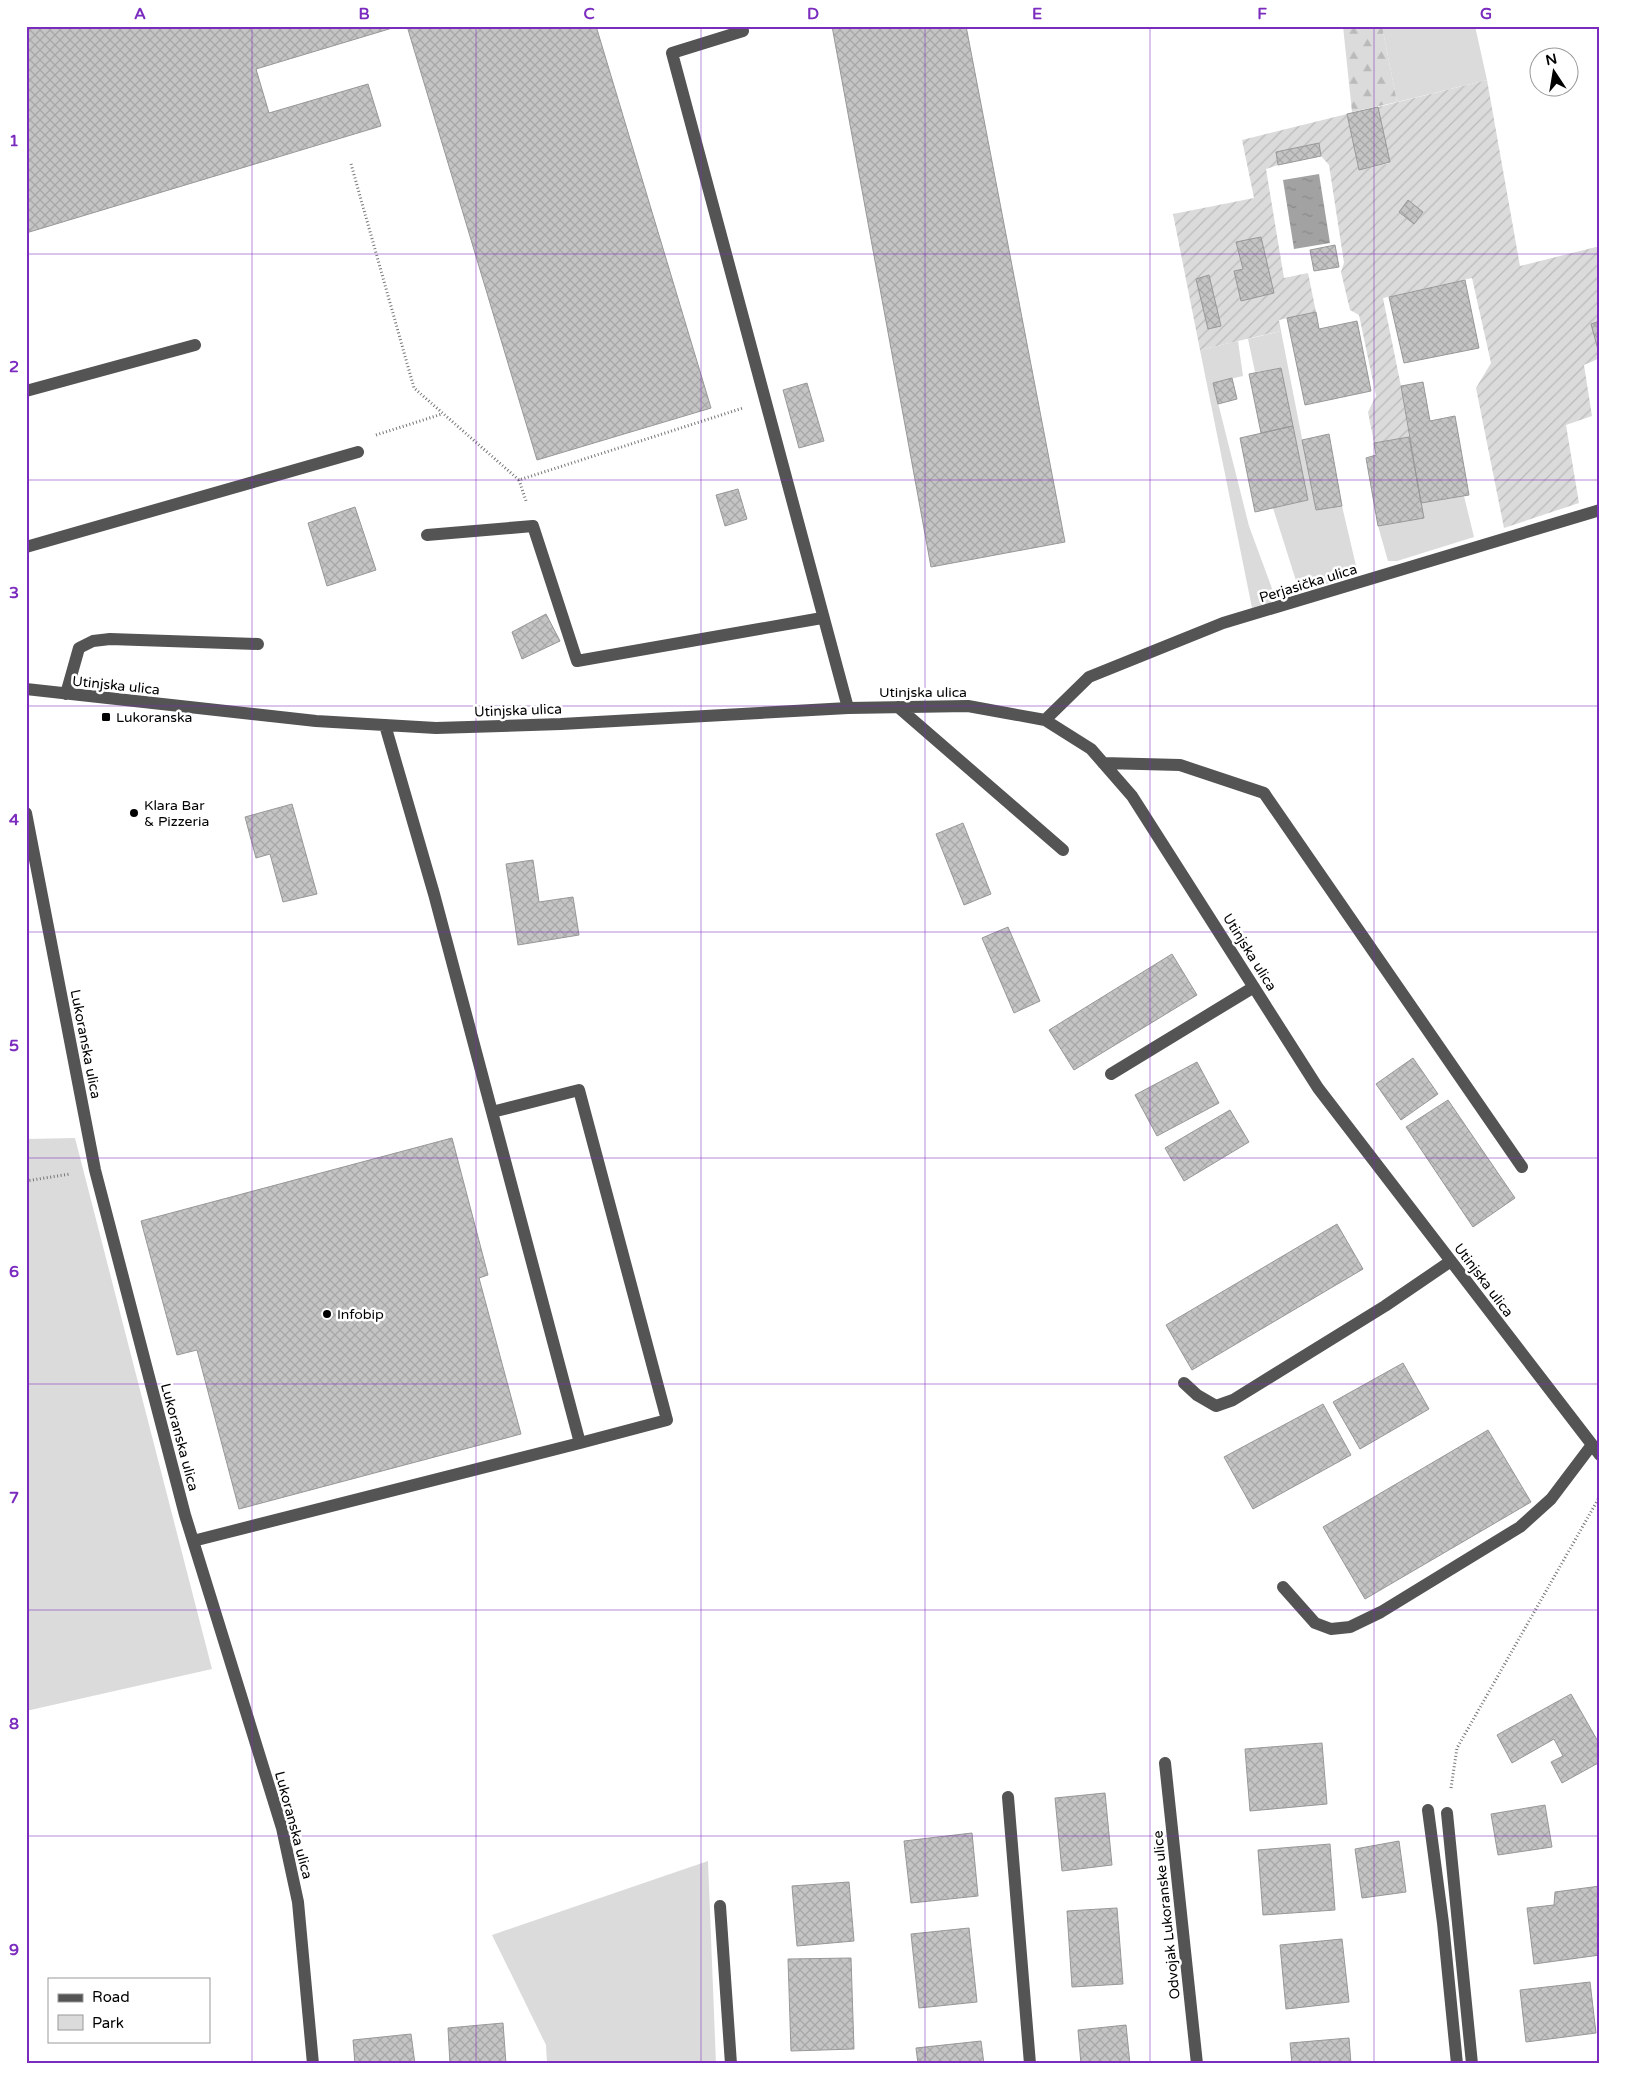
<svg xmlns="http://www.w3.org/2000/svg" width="1626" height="2090" viewBox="0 0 1626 2090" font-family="'Varela Round',sans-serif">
<defs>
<pattern id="forest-firs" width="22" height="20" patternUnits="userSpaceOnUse" patternTransform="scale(1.25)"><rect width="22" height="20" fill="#dbdbdb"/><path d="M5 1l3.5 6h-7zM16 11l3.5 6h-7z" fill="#bababa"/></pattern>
<pattern id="garden-furrows" width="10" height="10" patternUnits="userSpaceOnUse" patternTransform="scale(1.25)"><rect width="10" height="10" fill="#dbdbdb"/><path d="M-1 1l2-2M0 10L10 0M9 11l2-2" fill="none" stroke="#bababa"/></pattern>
<pattern id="water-ripples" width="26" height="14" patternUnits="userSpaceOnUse" patternTransform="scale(1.25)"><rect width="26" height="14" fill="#a2a2a2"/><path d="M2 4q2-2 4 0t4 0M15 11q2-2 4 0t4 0" fill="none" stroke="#8a8a8a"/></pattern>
<pattern id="building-cross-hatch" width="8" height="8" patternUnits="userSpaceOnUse" patternTransform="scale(1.25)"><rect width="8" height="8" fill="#c4c4c4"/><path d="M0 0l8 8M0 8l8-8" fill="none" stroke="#a7a7a7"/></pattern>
</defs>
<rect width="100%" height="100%" fill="#fff"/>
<path fill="#dbdbdb" d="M 1382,26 L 1475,26 L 1487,80 L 1397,102 Z
M 1281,331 L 1316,510 L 1342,506 L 1357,570 L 1349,577 L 1307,590 L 1298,587 L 1273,508 L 1308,500 L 1281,368 L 1255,372 L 1248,339 Z
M 1238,341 L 1243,376 L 1213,383 L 1249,526 L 1274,594 L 1271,602 L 1252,608 L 1200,350 Z
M 1464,496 L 1474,537 L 1397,561 L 1388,561 L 1378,526 L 1424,518 L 1421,503 Z
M 75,1138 L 212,1669 L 26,1711 L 26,1139 Z
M 708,1861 L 716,2064 L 547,2064 L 546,2045 L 492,1935 Z"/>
<path fill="url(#forest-firs)" d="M 1343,26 L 1382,26 L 1397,102 L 1352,112 Z"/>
<path fill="url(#garden-furrows)" d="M 1487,80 L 1520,266 L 1600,246 L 1600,321 L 1592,324 L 1600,358 L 1584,365 L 1592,416 L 1566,425 L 1579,503 L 1504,528 L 1476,388 L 1491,363 L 1472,278 L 1383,298 L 1401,386 L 1409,437 L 1374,443 L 1368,412 L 1376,396 L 1359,315 L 1350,310 L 1341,272 L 1344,263 L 1329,165 L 1321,156 L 1319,143 L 1276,152 L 1278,165 L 1266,169 L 1284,278 L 1308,273 L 1316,312 L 1279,320 L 1281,331 L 1200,350 L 1173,214 L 1254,198 L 1242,140 L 1347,114 L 1359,170 L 1390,163 L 1378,107 Z"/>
<path fill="url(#water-ripples)" d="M 1319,174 L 1330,243 L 1294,249 L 1283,180 Z"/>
<path fill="url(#building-cross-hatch)" stroke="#989898" d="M 26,26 L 399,26 L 256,69 L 269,113 L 368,84 L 381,126 L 26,233 Z
M 407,26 L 596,26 L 711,408 L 537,460 Z
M 832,26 L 966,26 L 1065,542 L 931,567 Z
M 1378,107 L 1390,162 L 1359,170 L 1347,114 Z
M 1319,143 L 1321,156 L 1278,165 L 1276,152 Z
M 1408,200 L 1423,212 L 1414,224 L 1399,212 Z
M 1261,237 L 1274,293 L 1241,301 L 1234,271 L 1243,269 L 1236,242 Z
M 1335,245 L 1339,267 L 1314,271 L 1310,250 Z
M 1209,275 L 1221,326 L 1208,329 L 1196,279 Z
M 1465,280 L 1479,348 L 1404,363 L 1389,297 Z
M 1316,312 L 1319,329 L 1357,321 L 1371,391 L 1305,405 L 1287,318 Z
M 1600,321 L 1600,357 L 1591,324 Z
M 1281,368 L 1293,426 L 1261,433 L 1249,374 Z
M 1232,378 L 1237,399 L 1218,404 L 1213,383 Z
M 1423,382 L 1430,421 L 1455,416 L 1469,495 L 1421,503 L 1401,386 Z
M 807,383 L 824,441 L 799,448 L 783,390 Z
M 1293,426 L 1308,500 L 1255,512 L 1240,438 Z
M 1329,434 L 1342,506 L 1316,510 L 1302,440 Z
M 1409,437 L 1424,518 L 1378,526 L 1366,458 L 1376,455 L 1374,443 Z
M 738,489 L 747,519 L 725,526 L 716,495 Z
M 355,507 L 376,570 L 327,586 L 308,523 Z
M 546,614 L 560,641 L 522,659 L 512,632 Z
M 292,804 L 317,894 L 283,902 L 270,854 L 256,858 L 245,817 Z
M 963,823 L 991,894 L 964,905 L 936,834 Z
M 533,860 L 539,902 L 573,897 L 579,935 L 518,945 L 506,864 Z
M 1008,927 L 1040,1001 L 1014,1013 L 982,938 Z
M 1172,954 L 1197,995 L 1074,1070 L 1049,1030 Z
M 1413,1058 L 1438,1094 L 1401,1120 L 1376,1084 Z
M 1197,1062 L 1219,1103 L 1157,1136 L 1135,1095 Z
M 1448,1100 L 1515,1198 L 1473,1227 L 1406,1127 Z
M 1230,1110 L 1249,1142 L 1184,1181 L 1165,1148 Z
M 452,1138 L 488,1275 L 479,1278 L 521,1434 L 239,1509 L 197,1350 L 177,1355 L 141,1221 Z
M 1337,1224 L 1363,1269 L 1192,1370 L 1166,1325 Z
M 1403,1363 L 1429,1409 L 1360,1449 L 1333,1402 Z
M 1323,1404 L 1351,1455 L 1253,1509 L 1224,1457 Z
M 1488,1430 L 1531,1502 L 1365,1599 L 1323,1527 Z
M 1571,1694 L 1600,1745 L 1600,1762 L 1562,1783 L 1551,1762 L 1563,1756 L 1554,1739 L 1512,1763 L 1497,1735 Z
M 1322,1743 L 1327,1804 L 1250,1811 L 1245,1749 Z
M 1105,1793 L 1112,1865 L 1062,1871 L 1055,1798 Z
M 1545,1805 L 1552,1847 L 1498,1855 L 1491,1814 Z
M 972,1833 L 978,1896 L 911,1903 L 904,1841 Z
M 1399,1841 L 1406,1892 L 1362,1898 L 1355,1849 Z
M 1330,1844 L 1335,1910 L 1263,1915 L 1258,1850 Z
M 849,1882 L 854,1941 L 797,1946 L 792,1886 Z
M 1600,1886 L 1600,1955 L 1534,1964 L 1527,1908 L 1554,1905 L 1555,1892 Z
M 1117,1908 L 1123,1984 L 1072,1987 L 1067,1911 Z
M 969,1928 L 977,2002 L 919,2008 L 911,1934 Z
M 1342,1939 L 1349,2002 L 1286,2009 L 1280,1945 Z
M 851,1958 L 854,2049 L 791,2051 L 788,1959 Z
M 1590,1982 L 1596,2033 L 1526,2042 L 1520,1990 Z
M 503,2023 L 506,2064 L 450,2064 L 448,2028 Z
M 1126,2025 L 1130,2064 L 1081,2064 L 1078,2030 Z
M 411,2034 L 415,2064 L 355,2064 L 353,2040 Z
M 1349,2038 L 1351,2064 L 1292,2064 L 1290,2043 Z
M 981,2041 L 984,2064 L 918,2064 L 916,2048 Z"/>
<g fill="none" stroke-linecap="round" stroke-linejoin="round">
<path stroke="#767676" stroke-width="3" stroke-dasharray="1 2.5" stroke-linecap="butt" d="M 351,164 L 414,388 L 519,480 L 743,408
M 376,435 L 442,414
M 519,480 L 526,501
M 26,1181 L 70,1174
M 1451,1788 L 1457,1748 L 1600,1496"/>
<path stroke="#545454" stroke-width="12" d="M 741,26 L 743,31 L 672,53 L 848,708
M 26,391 L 195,345
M 427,535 L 533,526 L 577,661 L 822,618
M 26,547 L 358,452
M 26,689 L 316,721 L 436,728 L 561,724 L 848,708 L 968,706 L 1045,720 L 1091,749 L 1132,796 L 1318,1088 L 1600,1455
M 66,694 L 79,648 L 93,641 L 110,639 L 258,644
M 898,707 L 1063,850
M 1045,720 L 1089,677 L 1223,623 L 1600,510
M 385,725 L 434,894 L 492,1112 L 579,1090 L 667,1420 L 580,1443 L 492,1112
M 1103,763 L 1180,765 L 1264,793 L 1522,1167
M 26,813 L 95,1170 L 185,1515 L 282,1828 L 298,1902 L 313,2064
M 1111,1074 L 1254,987
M 1184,1383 L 1197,1395 L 1216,1406 L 1233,1400 L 1385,1306 L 1451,1261
M 193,1541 L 580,1443
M 1283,1587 L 1315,1623 L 1331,1629 L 1350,1627 L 1381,1612 L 1520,1527 L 1551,1499 L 1591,1446
M 1165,1763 L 1197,2064
M 1008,1797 L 1030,2064
M 1428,1810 L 1443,1923 L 1457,2064
M 1447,1813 L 1472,2064
M 720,1906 L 731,2064"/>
</g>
<path fill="none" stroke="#7b2cbf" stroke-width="1" stroke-opacity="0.55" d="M 252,26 L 252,2064M 476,26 L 476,2064M 701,26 L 701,2064M 925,26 L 925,2064M 1150,26 L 1150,2064M 1374,26 L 1374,2064M 26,254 L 1600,254M 26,480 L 1600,480M 26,706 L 1600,706M 26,932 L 1600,932M 26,1158 L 1600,1158M 26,1384 L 1600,1384M 26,1610 L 1600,1610M 26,1836 L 1600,1836"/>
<g fill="#000" stroke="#fff" stroke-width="2">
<rect x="101" y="712" width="10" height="10" rx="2.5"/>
<circle cx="134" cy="813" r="5"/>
<circle cx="327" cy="1314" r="5"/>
</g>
<g text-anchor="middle" stroke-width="5" stroke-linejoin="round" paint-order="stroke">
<g font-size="14" fill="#000" stroke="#fff">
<text transform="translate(1308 583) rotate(-17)" y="5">Perjasička ulica</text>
<text transform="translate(116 685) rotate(6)" y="5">Utinjska ulica</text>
<text x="923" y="697">Utinjska ulica</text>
<text transform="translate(518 710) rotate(-2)" y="5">Utinjska ulica</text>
<text transform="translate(1250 952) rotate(58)" y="5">Utinjska ulica</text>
<text transform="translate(86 1044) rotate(79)" y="5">Lukoranska ulica</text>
<text transform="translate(1484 1280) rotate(53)" y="5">Utinjska ulica</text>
<text transform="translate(180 1437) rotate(75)" y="5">Lukoranska ulica</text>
<text transform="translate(294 1825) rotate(75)" y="5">Lukoranska ulica</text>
<text transform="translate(1166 1915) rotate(-96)" y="5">Odvojak Lukoranske ulice</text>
</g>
<g font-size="14" fill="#000" stroke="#fff" text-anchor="start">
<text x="116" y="722">Lukoranska</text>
<text x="144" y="810">Klara Bar<tspan x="144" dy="16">&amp; Pizzeria</tspan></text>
<text x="337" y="1319">Infobip</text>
</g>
</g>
<rect width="1626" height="2090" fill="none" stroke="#ffffff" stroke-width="55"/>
<rect x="48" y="1978" width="162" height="65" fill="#ffffff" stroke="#999999"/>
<rect x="58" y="1994" width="25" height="8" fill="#545454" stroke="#999999"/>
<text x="92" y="2002" font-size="15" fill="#000000">Road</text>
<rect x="58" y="2015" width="25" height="15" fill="#dbdbdb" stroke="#999999"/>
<text x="92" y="2028" font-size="15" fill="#000000">Park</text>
<g transform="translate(1554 72) rotate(348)"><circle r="24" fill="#ffffff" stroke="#999999"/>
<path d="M0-4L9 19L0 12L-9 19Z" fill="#000000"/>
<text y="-8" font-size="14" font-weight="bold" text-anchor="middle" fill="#000000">N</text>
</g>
<rect x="28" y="28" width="1570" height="2034" fill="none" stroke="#7b2cbf" stroke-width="2"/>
<g font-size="16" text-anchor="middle" font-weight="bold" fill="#7b2cbf">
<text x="140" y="19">A</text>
<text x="364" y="19">B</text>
<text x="589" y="19">C</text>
<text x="813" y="19">D</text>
<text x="1037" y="19">E</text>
<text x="1262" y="19">F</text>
<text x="1486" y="19">G</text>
<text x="14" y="146">1</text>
<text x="14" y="372">2</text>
<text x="14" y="598">3</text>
<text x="14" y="825">4</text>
<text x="14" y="1051">5</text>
<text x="14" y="1277">6</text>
<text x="14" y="1503">7</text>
<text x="14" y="1729">8</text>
<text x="14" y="1955">9</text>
</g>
</svg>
